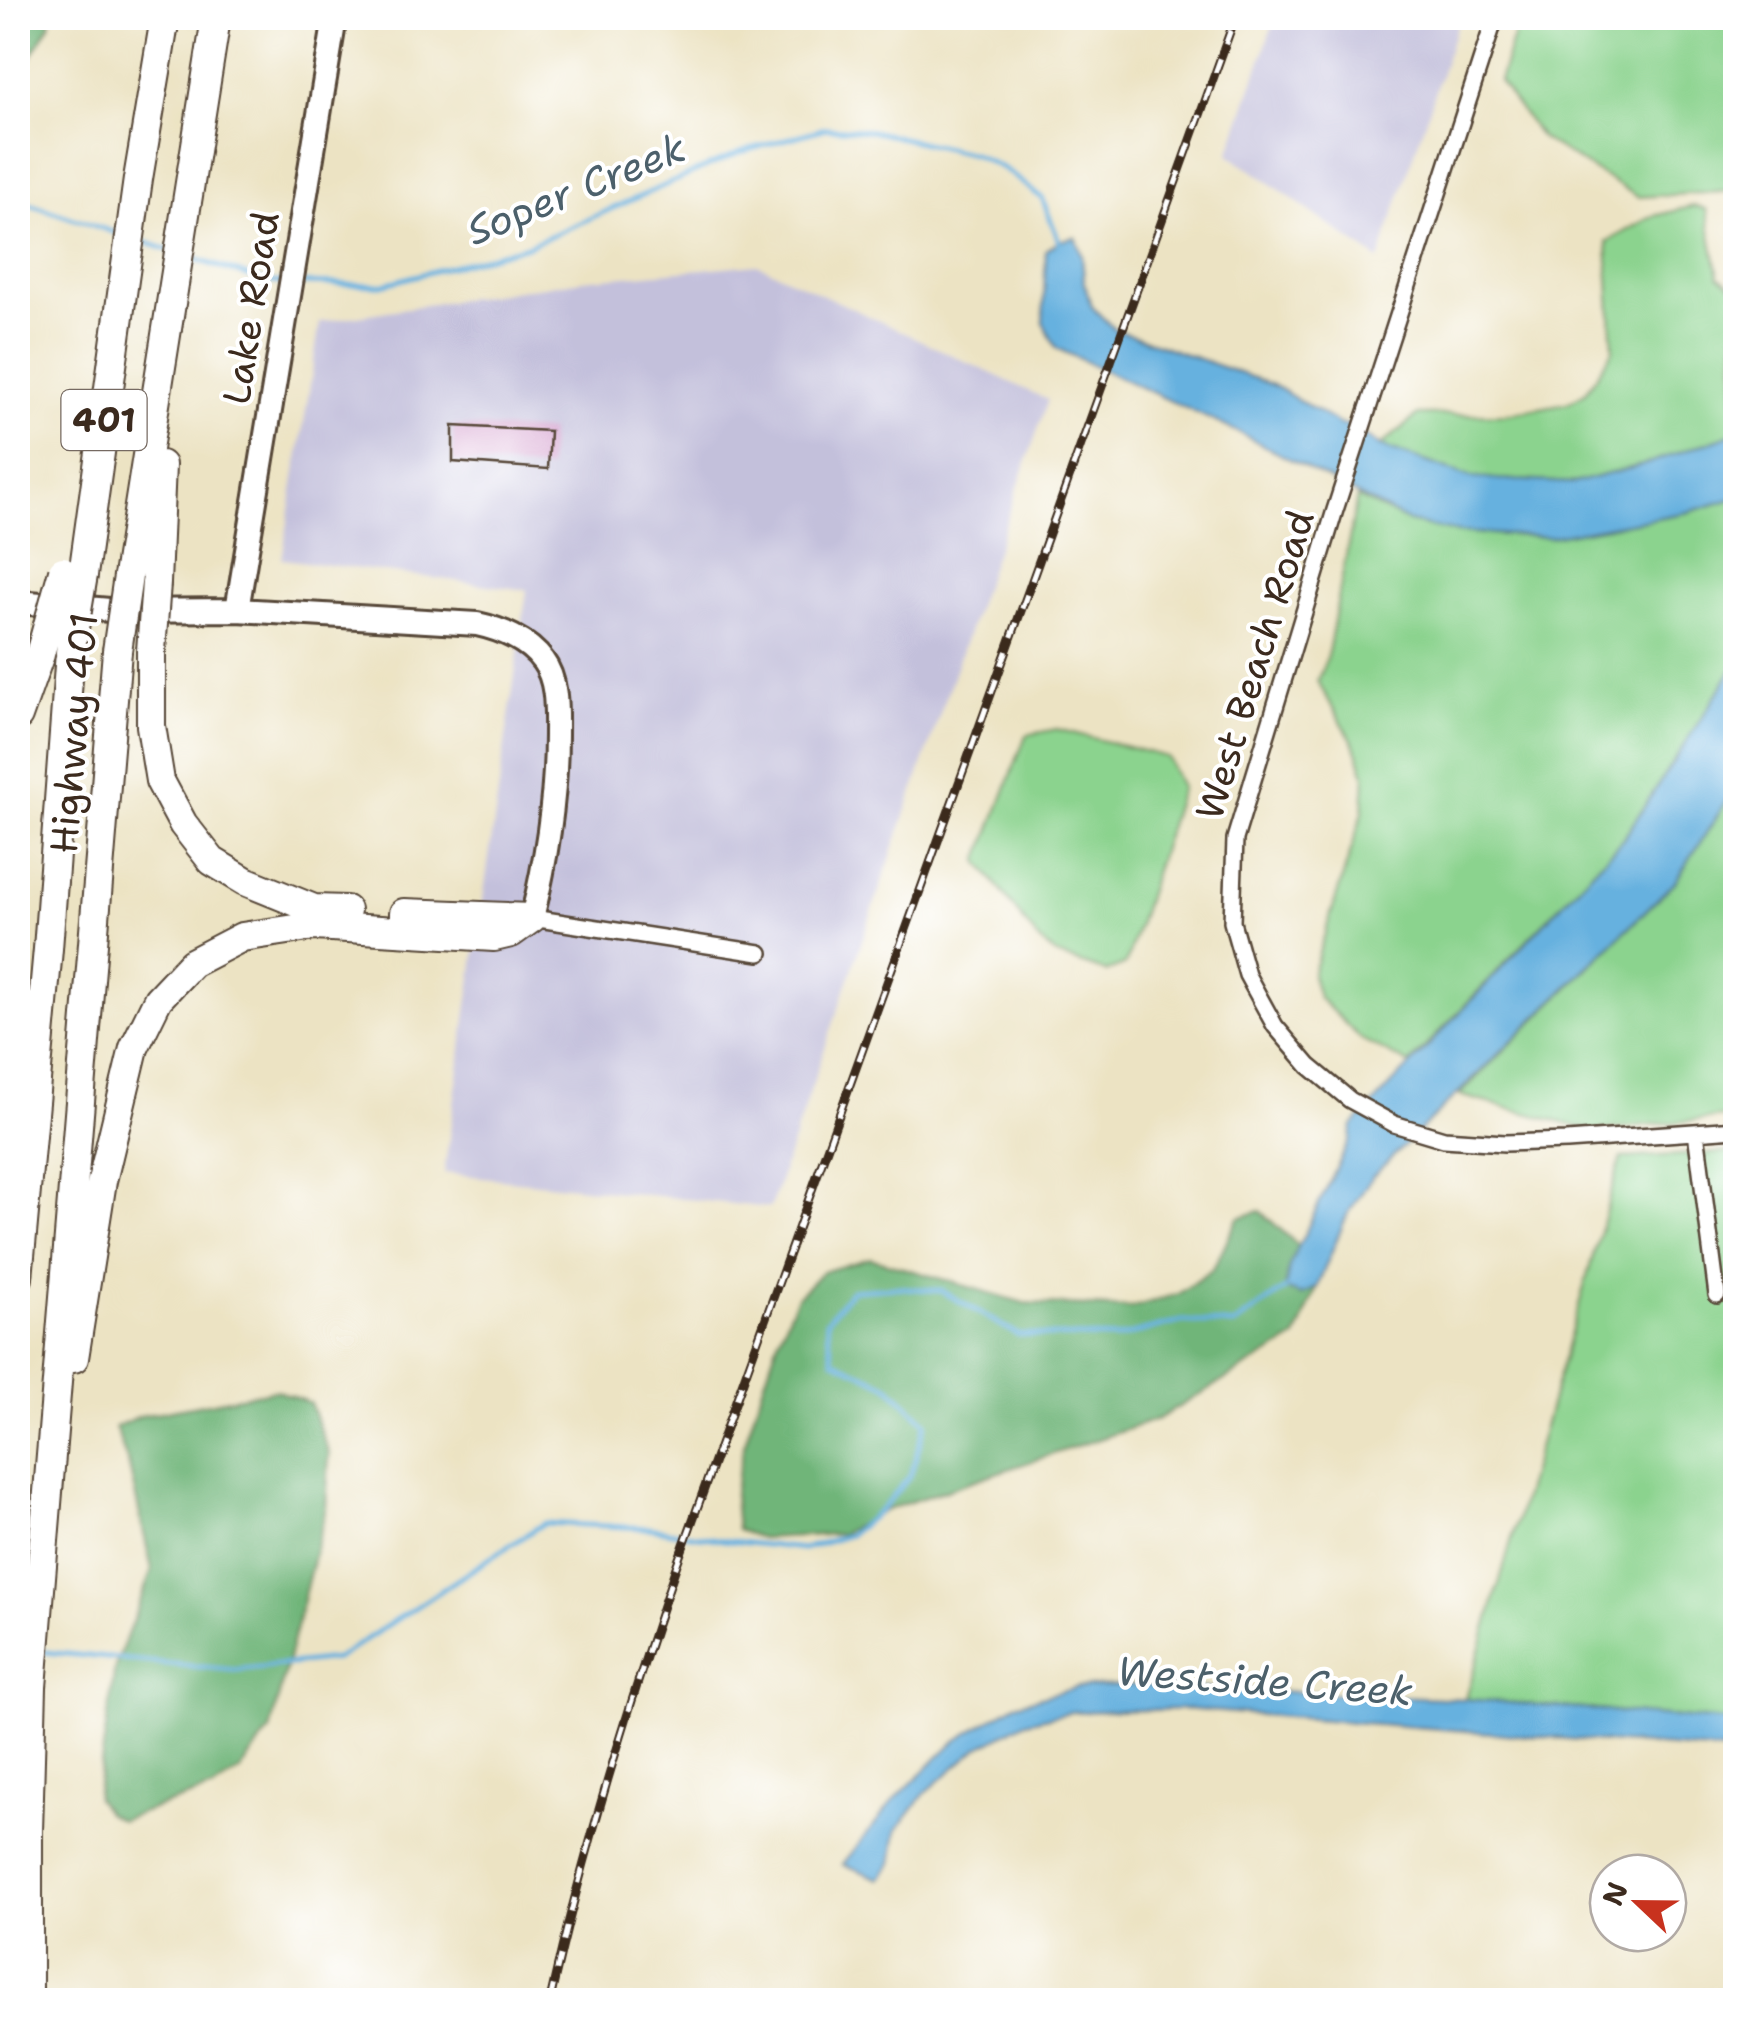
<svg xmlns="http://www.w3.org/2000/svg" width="1753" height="2018" viewBox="0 0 1753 2018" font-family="'Shantell Sans',sans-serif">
<rect width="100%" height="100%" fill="#fff"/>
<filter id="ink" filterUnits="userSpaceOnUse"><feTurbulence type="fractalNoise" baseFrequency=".01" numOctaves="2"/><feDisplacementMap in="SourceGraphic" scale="20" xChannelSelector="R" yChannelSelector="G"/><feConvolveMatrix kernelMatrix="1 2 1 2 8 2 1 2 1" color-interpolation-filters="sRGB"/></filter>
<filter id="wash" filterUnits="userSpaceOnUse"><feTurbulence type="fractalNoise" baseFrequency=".0048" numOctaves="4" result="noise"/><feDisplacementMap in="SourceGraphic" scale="40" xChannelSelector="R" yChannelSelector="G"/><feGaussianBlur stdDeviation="2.25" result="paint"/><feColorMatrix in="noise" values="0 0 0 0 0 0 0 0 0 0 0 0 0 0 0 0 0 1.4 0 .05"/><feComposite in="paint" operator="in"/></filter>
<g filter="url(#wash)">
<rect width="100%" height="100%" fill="#ece3c3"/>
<path fill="#c3c0db" d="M 1275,18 L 1459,18 L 1379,260 L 1229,154 Z
M 757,264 L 1048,400 L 770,1208 L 444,1173 L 527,590 L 282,559 L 320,322 L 581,280 Z"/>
<path fill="#8bd38e" stroke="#637e56" stroke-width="2.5" d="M 1519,18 L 1735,18 L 1735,191 L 1638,197 L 1541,138 L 1499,81 Z
M 1694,206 L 1706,209 L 1719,276 L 1735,288 L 1735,433 L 1643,465 L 1574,483 L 1474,478 L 1380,446 L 1418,415 L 1506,414 L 1567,403 L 1585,393 L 1613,350 L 1607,242 L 1650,217 Z
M 1357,497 L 1409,522 L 1458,532 L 1550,537 L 1689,512 L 1735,498 L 1735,666 L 1624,838 L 1409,1064 L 1361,1039 L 1318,997 L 1312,975 L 1363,812 L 1365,774 L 1354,743 L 1317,681 L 1327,658 Z
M 1057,729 L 1167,757 L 1181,787 L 1126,964 L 1106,972 L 1056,955 L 1036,937 L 979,861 L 1026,735 Z
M 1735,788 L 1735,1116 L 1593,1131 L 1459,1095 L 1675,882 Z
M 1735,1152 L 1735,1722 L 1466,1699 L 1621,1158 Z"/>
<path fill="#70b579" stroke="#56704c" stroke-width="2.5" d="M 18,18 L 51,18 L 50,25 L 24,68 L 18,70 Z
M 1260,1211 L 1299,1246 L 1289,1266 L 1301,1295 L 1317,1287 L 1296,1338 L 1158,1419 L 886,1510 L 841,1534 L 761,1538 L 737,1530 L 734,1494 L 744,1445 L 780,1334 L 797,1297 L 822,1272 L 870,1258 L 1024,1303 L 1130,1308 L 1178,1294 L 1213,1269 L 1238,1218 Z
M 276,1390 L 310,1403 L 329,1454 L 326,1508 L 270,1731 L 240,1771 L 213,1789 L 120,1820 L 106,1812 L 96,1798 L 115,1667 L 152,1570 L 129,1466 L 115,1427 L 140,1416 Z"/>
<path fill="#66b1df" stroke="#506e7e" stroke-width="2.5" d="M 1075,237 L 1082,255 L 1084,280 L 1091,306 L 1114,329 L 1273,385 L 1341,425 L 1350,425 L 1380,446 L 1474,478 L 1574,483 L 1643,465 L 1735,433 L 1735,498 L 1689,512 L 1550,537 L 1458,532 L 1409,522 L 1240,433 L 1056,348 L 1043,322 L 1046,250 L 1059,241 Z
M 1735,666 L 1735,788 L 1675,882 L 1372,1177 L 1347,1215 L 1317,1287 L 1301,1295 L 1285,1289 L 1289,1266 L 1350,1140 L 1353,1126 L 1624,838 Z
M 1127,1685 L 1466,1699 L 1735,1722 L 1735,1752 L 1185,1709 L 1071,1712 L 1026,1722 L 978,1748 L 926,1792 L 897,1830 L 892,1864 L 880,1879 L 843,1864 L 895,1799 L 954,1742 L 1016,1704 L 1076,1687 Z"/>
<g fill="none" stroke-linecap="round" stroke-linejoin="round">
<path stroke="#66b1df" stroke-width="5" d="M 18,200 L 119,234
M 139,240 L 171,251
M 186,256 L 266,282 L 286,283
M 297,283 L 381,285 L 527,246 L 741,152 L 826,128 L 871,131 L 973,154 L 1004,169 L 1042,198 L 1059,241
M 45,1652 L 234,1670 L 336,1659 L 544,1523 L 649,1528 L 729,1541 L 803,1549 L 849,1535 L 882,1509 L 910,1476 L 926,1423 L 889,1386 L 833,1360 L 826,1321 L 852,1290 L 895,1287 L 942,1291 L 1018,1335 L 1117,1338 L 1183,1321 L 1234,1325 L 1285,1289"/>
</g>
<g id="blocks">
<path fill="#d29bcc" d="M 453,426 L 550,431 L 548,469 L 453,462 Z"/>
</g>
</g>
<g filter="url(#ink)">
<use href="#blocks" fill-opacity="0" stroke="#564637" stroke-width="2.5"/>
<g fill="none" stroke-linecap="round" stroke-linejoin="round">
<g stroke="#564637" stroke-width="20">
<path id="street" d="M 1495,18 L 1335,510 L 1235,839 L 1232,922 L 1247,975 L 1275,1026 L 1309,1066 L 1350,1100 L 1394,1124 L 1444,1139 L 1505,1143 L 1567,1141 L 1736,1129
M 532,918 L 760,953
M 1696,1132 L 1717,1295"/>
</g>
<g stroke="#564637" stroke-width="28">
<path id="secondary" d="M 18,602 L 121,611 L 237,610 L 477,624 C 500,629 528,640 543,661 C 558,681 556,711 556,735 C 556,798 547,857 532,918
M 237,610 L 335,18"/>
</g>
<g stroke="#564637" stroke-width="32">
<path id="highway" d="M 83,575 L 138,179 L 165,18
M 128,576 L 216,18
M 156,583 L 161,465
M 151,651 L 151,726 L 160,781 L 183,824 L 212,861 L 245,881 L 314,909 L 346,910
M 18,716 L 40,654
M 404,913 L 531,918
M 18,1278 L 48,949 L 70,652
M 74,1358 L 102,1181 L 134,1048 L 158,999 L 192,963 L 242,937 L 315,926 L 494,937 L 511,933 L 532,918
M 28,2000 L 28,1832 L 32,1687 L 117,651"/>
</g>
<use href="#street" stroke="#fff" stroke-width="15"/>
<use href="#secondary" stroke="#fff" stroke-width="22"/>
<use href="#highway" stroke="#fff" stroke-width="28"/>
<g stroke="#3b2a1e" stroke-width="9">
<path id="rail" d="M 550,2000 C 583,1852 628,1708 677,1564 L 1235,18"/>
</g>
<use href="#rail" stroke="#fff" stroke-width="5" stroke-dasharray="15" stroke-linecap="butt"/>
<g stroke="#564637" stroke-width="32" stroke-linecap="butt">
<path id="highway-bridge" d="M 117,651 L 128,576
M 151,651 L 156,583
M 70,652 L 83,575
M 40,654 L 63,571"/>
</g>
<use href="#highway-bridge" stroke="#fff" stroke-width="28"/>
</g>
</g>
<g text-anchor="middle" stroke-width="8" stroke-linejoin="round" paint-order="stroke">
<rect fill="#fff" stroke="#766a62" stroke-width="2.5" x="61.5" y="390" width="85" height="60" rx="8"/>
<g font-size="35" font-weight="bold" fill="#3b2a1e">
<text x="104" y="432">401</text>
</g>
<g font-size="38" fill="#3b2a1e" stroke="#fff">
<text transform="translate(251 308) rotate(-81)" y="13">Lake Road</text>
<text transform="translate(1255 665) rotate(-73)" y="13">West Beach Road</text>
<text transform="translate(74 733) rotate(-85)" y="13">Highway 401</text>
</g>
<g font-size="40" font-style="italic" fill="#4c606b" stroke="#fff">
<text transform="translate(576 189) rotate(-22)" y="14">Soper Creek</text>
<text transform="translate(1265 1681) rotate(4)" y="14">Westside Creek</text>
</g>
</g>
<rect width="1753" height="2018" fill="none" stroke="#fff" stroke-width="60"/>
<g transform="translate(1638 1903) rotate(292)"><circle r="48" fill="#ffffff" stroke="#b1aaa5" stroke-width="2.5"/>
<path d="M0-8L18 38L0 25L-18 38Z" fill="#c8321e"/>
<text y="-15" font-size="28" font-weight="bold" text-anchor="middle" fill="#3b2a1e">N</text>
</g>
</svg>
